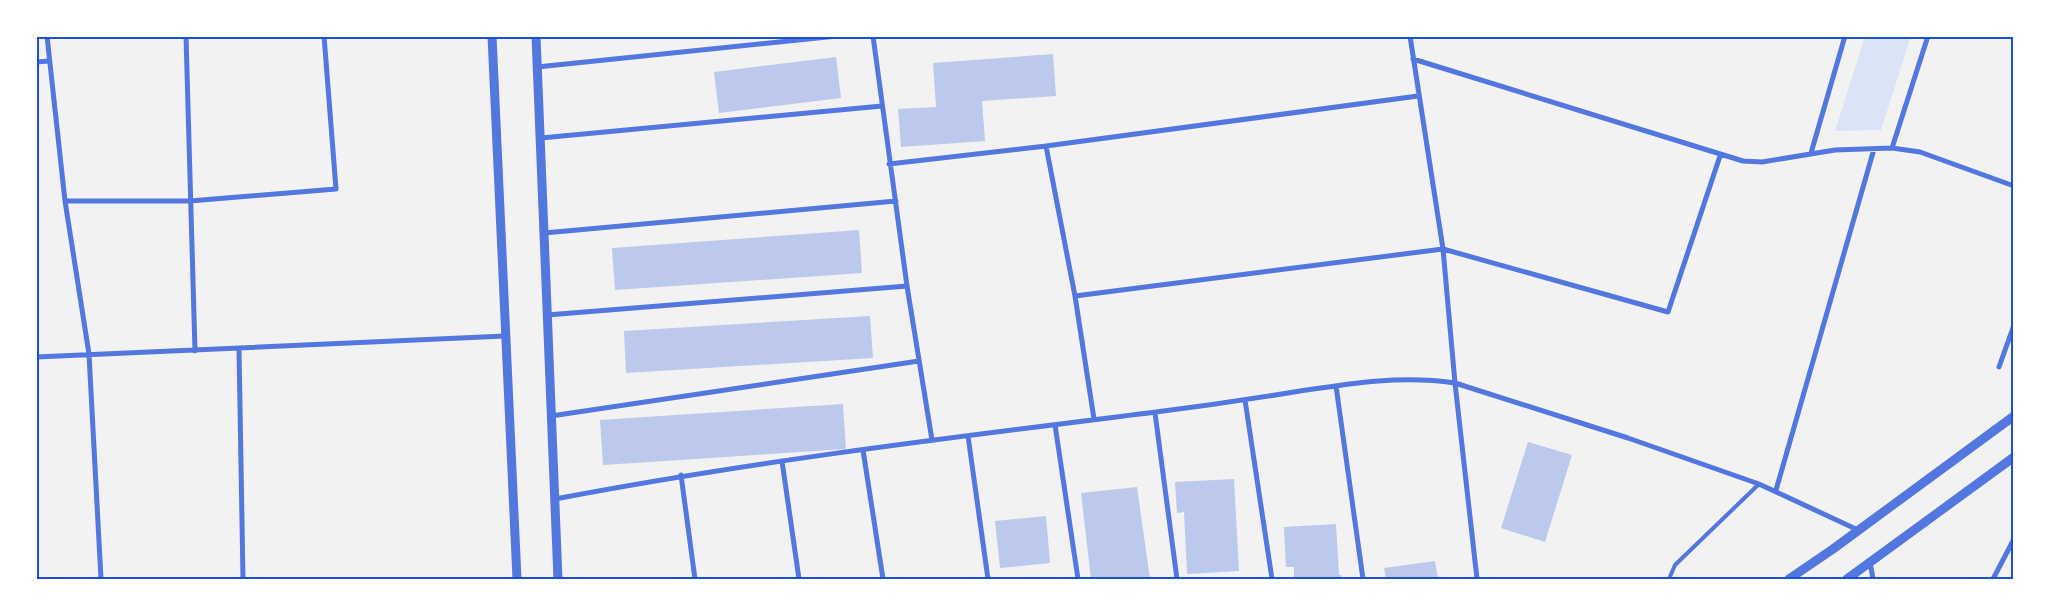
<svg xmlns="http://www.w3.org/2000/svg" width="2050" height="615" viewBox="0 0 2050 615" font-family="'Work Sans',sans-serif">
<rect width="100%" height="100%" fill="#f2f2f2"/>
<path fill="#dbe4f7" d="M 1865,36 L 1911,36 L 1881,130 L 1835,131 Z"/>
<path fill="#bdc9ec" d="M 1053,54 L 1056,96 L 982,101 L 985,141 L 901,147 L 898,109 L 936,107 L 933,63 Z
M 836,57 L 841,98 L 719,113 L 714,72 Z
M 859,230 L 862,273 L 615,290 L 612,248 Z
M 870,316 L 873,358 L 626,373 L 624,331 Z
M 843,404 L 846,449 L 603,465 L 600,420 Z
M 1528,442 L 1572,455 L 1545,542 L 1501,528 Z
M 1234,479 L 1239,571 L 1187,574 L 1184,512 L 1177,513 L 1175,482 Z
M 1137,487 L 1150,579 L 1091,579 L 1081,493 Z
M 1046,516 L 1050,563 L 1000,568 L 995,521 Z
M 1336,524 L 1339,575 L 1341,575 L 1341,579 L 1294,579 L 1294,567 L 1286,567 L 1284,527 Z
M 1435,561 L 1438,579 L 1386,579 L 1384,568 Z"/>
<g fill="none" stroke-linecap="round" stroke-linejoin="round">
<path stroke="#5277de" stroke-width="4" d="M 1669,579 L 1675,565 L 1759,484"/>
<path stroke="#5277de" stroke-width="5" d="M 47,36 L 65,201 L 89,354 L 101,579
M 186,36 L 195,351
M 873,36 L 907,286 L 932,440
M 1410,36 L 1443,249 L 1455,383 L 1477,579
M 1413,59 L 1743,161 L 1762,162 L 1835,150 L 1892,148 L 1920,152 L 2014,186
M 36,62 L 49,61
M 537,67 L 837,36
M 541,138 L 882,106
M 1046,146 L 1075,296 L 1094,419
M 1892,148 L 1928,36
M 1811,153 L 1845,36
M 889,164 L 1046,146 L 1418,96
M 65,201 L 190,201 L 336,189 L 324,36
M 544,233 L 896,201
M 1075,296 L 1443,249 L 1668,312 L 1720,156
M 547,315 L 907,286
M 239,349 L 243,579
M 36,357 L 505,336
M 1999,367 L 2014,325
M 1336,386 L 1363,579
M 1245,400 L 1272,579
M 1155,413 L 1177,579
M 551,416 L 919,361
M 1055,425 L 1078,579
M 968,436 L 988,579
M 863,450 L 883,579
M 782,461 L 799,579
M 681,475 L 695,579
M 1776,490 L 1874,149
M 555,499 C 754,461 955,437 1156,412 C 1204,406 1252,399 1300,391 C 1352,383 1402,375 1455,383 L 1628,438 L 1759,484 L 1858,530
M 1870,562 L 1873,579
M 1993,579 L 2014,539"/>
<path stroke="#5277de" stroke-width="9" d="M 492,36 L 517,579
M 536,36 L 558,579
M 1789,579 L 1833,549 L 2014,416
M 1847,579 L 2014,457"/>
</g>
<rect width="2050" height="615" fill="none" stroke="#ffffff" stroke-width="75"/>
<rect x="38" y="38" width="1974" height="540" fill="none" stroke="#1d4ed8" stroke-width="2"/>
</svg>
